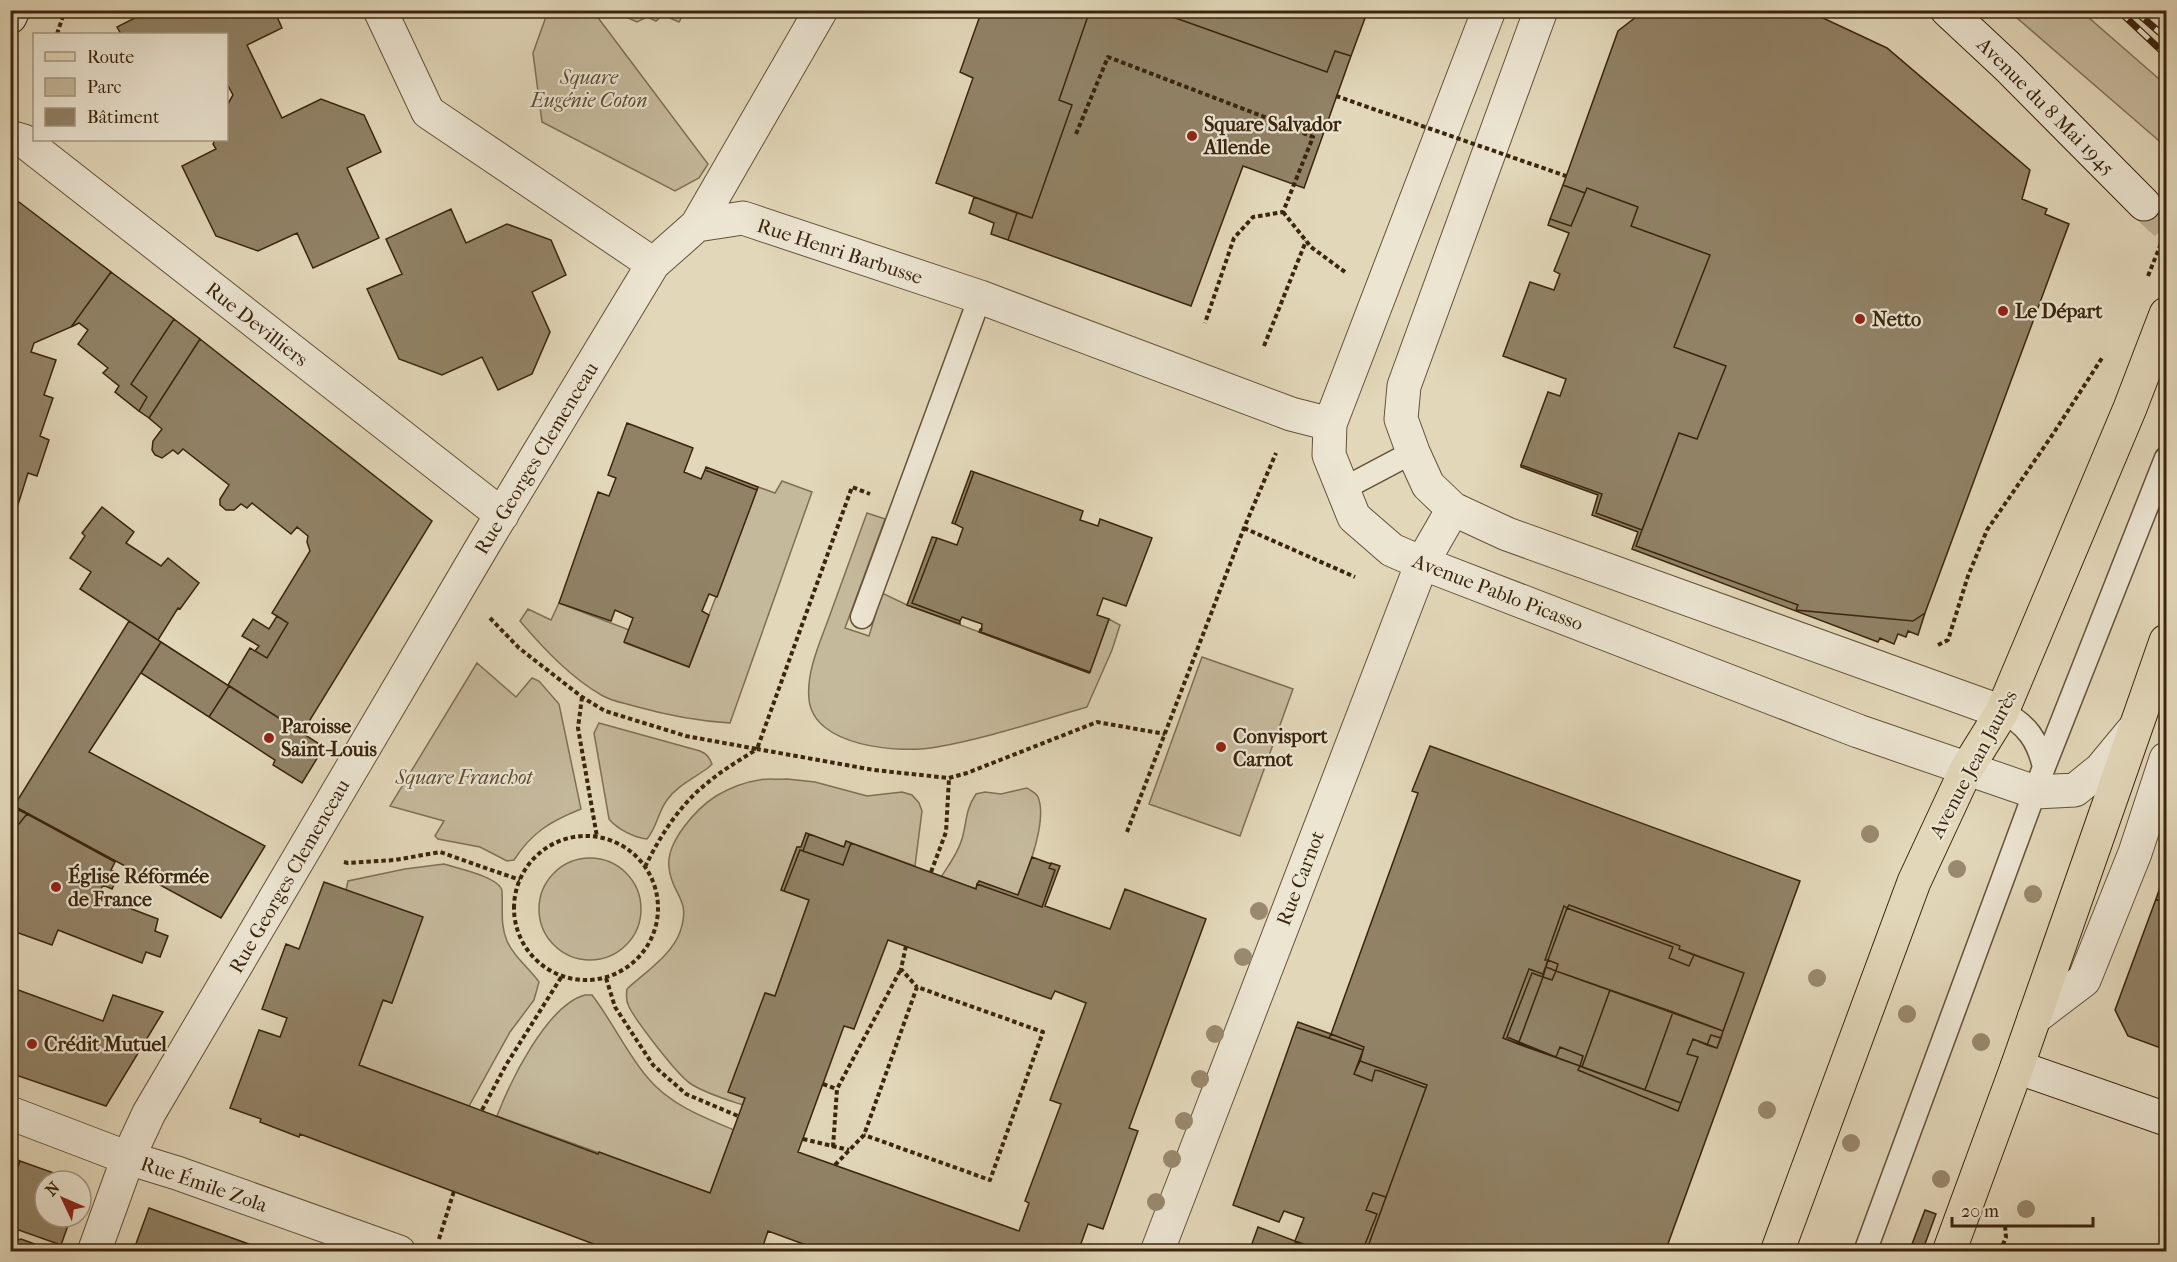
<svg xmlns="http://www.w3.org/2000/svg" width="2177" height="1262" viewBox="0 0 2177 1262" font-family="'IM FELL French Canon',serif">
<rect width="100%" height="100%" fill="#e2d7b9"/>
<filter id="stains"><feTurbulence type="fractalNoise" baseFrequency=".00333" numOctaves="4"/><feColorMatrix values="0 0 0 0 .2 0 0 0 0 .09 0 0 0 0 .02 0 0 0 .5 -.17"/></filter>
<radialGradient id="worn" r=".72"><stop offset=".6" stop-color="#630" stop-opacity="0"/><stop offset="1" stop-color="#630" stop-opacity=".3"/></radialGradient>
<path fill="#c5b99c" stroke="#806f54" stroke-width="1.5" d="M 548,11 L 593,11 L 708,164 L 699,178 L 675,191 L 542,122 L 533,53 Z
M 620,11 L 685,11 L 679,22 L 663,15 L 656,21 L 647,17 L 637,22 L 626,17 Z
M 2009,11 L 2081,11 L 2166,85 L 2165,146 Z
M 782,481 L 812,492 L 730,723 C 696,721 666,715 634,706 C 624,703 612,701 603,696 C 571,678 544,649 520,621 L 528,609 L 551,620 L 559,603 L 629,630 L 625,643 L 689,667 L 758,487 L 775,493 Z
M 867,513 L 885,519 L 845,628 L 869,636 L 882,593 L 907,605 L 1089,673 L 1109,619 L 1120,625 L 1112,650 L 1087,707 C 1038,721 988,738 937,747 C 900,754 813,747 809,699 C 806,670 822,638 831,612 C 843,579 855,546 867,513 Z
M 1202,657 L 1293,689 L 1240,836 L 1149,804 Z
M 477,663 L 516,697 L 532,678 L 539,681 L 559,704 L 581,809 C 551,821 532,832 514,860 L 507,861 L 480,847 L 438,839 L 435,836 L 444,821 L 390,806 Z
M 599,723 L 700,751 C 707,754 709,757 712,764 L 708,768 C 694,778 677,786 667,800 C 658,812 657,827 647,839 C 635,838 617,829 609,819 L 594,733 Z
M 787,779 L 815,782 L 867,796 L 902,792 L 912,795 L 919,803 L 922,811 L 915,866 L 846,841 L 844,847 L 806,833 L 801,847 L 797,847 L 781,890 L 809,900 L 775,996 L 766,993 L 729,1092 L 745,1098 L 743,1105 C 725,1099 707,1094 691,1084 C 677,1075 637,1022 629,1007 C 626,1001 626,995 627,989 C 643,974 672,955 680,932 C 692,898 671,895 669,867 C 666,842 696,809 716,796 C 728,789 745,782 759,780 C 768,778 778,780 787,779 Z
M 1027,788 C 1031,791 1036,793 1038,797 C 1048,821 1027,872 1018,895 L 977,884 L 976,889 L 941,877 C 949,865 958,853 962,839 C 967,822 965,810 976,794 L 985,792 L 1001,794 Z
M539 909a51 51 0 1 1 102 0a51 51 0 1 1-102 0Z
M 444,864 C 456,868 500,877 502,891 C 503,908 500,925 507,941 C 514,957 529,968 539,982 L 534,1000 L 510,1032 L 469,1106 L 359,1065 L 383,1000 L 391,1003 L 346,890 L 348,881 L 405,869 Z
M 585,995 L 592,995 C 612,1021 626,1052 647,1077 C 669,1104 702,1117 734,1130 L 710,1193 L 497,1116 C 510,1082 547,1005 585,995 Z"/>
<path fill="#918266" stroke="#3a250d" stroke-width="1.5" fill-rule="evenodd" d="M 150,10 L 274,10 L 282,28 L 247,45 L 282,118 L 321,99 L 364,115 L 381,152 L 347,168 L 379,238 L 313,268 L 297,233 L 258,251 L 216,236 L 182,166 L 216,149 L 213,144 L 215,140 L 226,140 L 226,107 L 233,95 L 226,82 L 226,34 L 121,34 L 117,27 Z
M 982,10 L 1090,10 L 1059,100 L 1072,105 L 1032,218 L 936,183 L 973,78 L 960,72 Z
M 1090,10 L 1153,10 L 1327,72 L 1335,51 L 1351,56 L 1304,188 L 1243,166 L 1191,306 L 1008,240 L 1017,213 L 1032,218 L 1072,105 L 1059,100 Z
M 1153,10 L 1368,10 L 1351,56 L 1335,51 L 1327,72 Z
M 1645,10 L 1806,10 L 1887,48 L 2030,170 L 2022,199 L 2047,209 L 2045,214 L 2069,224 L 1925,613 L 1913,621 L 1796,610 L 1798,605 L 1636,546 L 1679,433 L 1697,439 L 1726,366 L 1674,347 L 1710,255 L 1631,226 L 1638,207 L 1587,188 L 1585,193 L 1563,185 L 1618,31 Z
M 1563,185 L 1585,193 L 1571,226 L 1550,219 Z
M 1587,188 L 1638,207 L 1631,226 L 1710,255 L 1674,347 L 1726,366 L 1697,439 L 1679,433 L 1642,530 L 1596,513 L 1602,494 L 1521,465 L 1548,392 L 1560,396 L 1566,379 L 1503,356 L 1530,282 L 1554,290 L 1560,274 L 1554,271 L 1569,233 L 1548,225 L 1550,219 L 1571,226 Z
M 974,197 L 1017,213 L 1008,240 L 991,234 L 994,223 L 969,213 Z
M 15,199 L 111,272 L 71,327 L 34,343 L 31,352 L 56,360 L 44,395 L 53,398 L 40,436 L 49,440 L 37,476 L 28,473 L 16,511 L 10,509 L 10,211 Z
M 451,209 L 466,243 L 507,224 L 551,240 L 566,275 L 532,292 L 550,332 L 532,374 L 498,390 L 482,357 L 442,375 L 399,359 L 367,289 L 402,274 L 386,239 Z
M 111,272 L 174,319 L 131,384 L 147,397 L 139,411 L 115,392 L 119,386 L 103,373 L 108,368 L 78,344 L 88,330 L 79,323 L 71,327 Z
M 174,319 L 200,339 L 149,418 L 139,411 L 147,397 L 131,384 Z
M 200,339 L 432,521 L 302,733 L 228,685 L 250,648 L 267,658 L 288,623 L 272,613 L 310,551 L 307,542 L 308,536 L 297,527 L 291,534 L 252,503 L 247,508 L 241,504 L 234,510 L 226,510 L 220,505 L 220,499 L 229,485 L 183,449 L 178,454 L 173,450 L 162,458 L 155,455 L 152,450 L 153,441 L 162,429 L 149,418 Z
M 627,423 L 693,448 L 684,472 L 701,479 L 705,470 L 757,490 L 717,597 L 709,594 L 702,611 L 709,615 L 689,667 L 624,642 L 633,618 L 615,610 L 611,621 L 559,603 L 598,492 L 609,496 L 616,478 L 608,475 Z
M 1521,465 L 1602,494 L 1596,513 L 1642,530 L 1636,546 L 1798,605 L 1796,610 L 1913,621 L 1925,613 L 1918,635 L 1908,631 L 1906,637 L 1898,634 L 1894,644 L 1880,638 L 1878,642 L 1632,549 L 1638,532 L 1592,515 L 1598,495 L 1521,467 Z
M 706,467 L 758,487 L 757,490 L 705,470 Z
M 971,471 L 974,472 L 955,524 L 952,523 Z
M 974,472 L 1083,511 L 1080,520 L 1098,526 L 1100,519 L 1152,538 L 1126,606 L 1103,598 L 1097,615 L 1109,619 L 1090,672 L 981,632 L 982,624 L 962,617 L 960,621 L 912,603 L 937,538 L 957,545 L 963,528 L 955,524 Z
M 102,507 L 134,532 L 126,543 L 161,566 L 168,558 L 199,583 L 180,609 L 178,608 L 158,640 L 80,589 L 91,572 L 70,558 L 85,536 L 82,533 Z
M 932,537 L 937,538 L 912,603 L 960,621 L 960,624 L 907,605 Z
M 277,616 L 288,623 L 267,658 L 255,651 L 259,646 L 242,636 L 253,619 L 269,629 Z
M 129,621 L 161,642 L 89,752 L 265,846 L 221,918 L 14,806 Z
M 980,629 L 982,629 L 981,632 L 1090,672 L 1089,673 L 979,632 Z
M 161,642 L 229,686 L 209,717 L 141,673 Z
M 229,686 L 324,747 L 302,783 L 273,765 L 275,760 L 209,717 Z
M 1430,746 L 1800,881 L 1665,1252 L 1366,1252 L 1427,1085 L 1360,1061 L 1364,1047 L 1331,1034 L 1418,793 L 1412,791 ZM 1569,905 L 1680,946 L 1679,949 L 1744,973 L 1717,1048 L 1693,1039 L 1687,1054 L 1698,1057 L 1678,1111 L 1578,1070 L 1580,1066 L 1503,1038 L 1529,969 L 1543,974 L 1548,960 L 1545,960 L 1564,906 L 1567,908 Z
M 10,806 L 27,814 L 10,835 Z
M 27,814 L 115,862 L 111,870 L 119,874 L 112,889 L 103,885 L 98,896 L 158,919 L 155,931 L 168,936 L 160,957 L 146,952 L 142,963 L 58,930 L 52,945 L 10,930 L 10,835 Z
M 806,833 L 809,834 L 803,851 L 800,850 L 784,891 L 781,890 L 797,847 L 801,847 Z
M 809,834 L 844,847 L 846,841 L 851,843 L 843,865 L 803,851 Z
M 851,843 L 976,889 L 977,884 L 1042,907 L 1055,870 L 1049,868 L 1051,863 L 1060,866 L 1045,906 L 1110,929 L 1125,889 L 1206,919 L 1129,1128 L 1138,1131 L 1103,1229 L 1088,1224 L 1078,1252 L 825,1252 L 768,1231 L 761,1252 L 615,1252 L 300,1134 L 299,1137 L 260,1122 L 261,1119 L 230,1108 L 259,1030 L 280,1037 L 287,1018 L 262,1009 L 286,944 L 299,949 L 324,882 L 423,917 L 392,1003 L 383,1000 L 359,1065 L 598,1154 L 599,1152 L 710,1193 L 745,1098 L 728,1092 L 765,993 L 775,996 L 809,900 L 784,891 L 800,850 L 843,865 ZM 888,940 L 1051,999 L 1055,991 L 1086,1003 L 1050,1100 L 1061,1104 L 1025,1201 L 1029,1203 L 1019,1231 L 798,1152 L 844,1026 L 854,1029 Z
M 1032,857 L 1051,864 L 1049,868 L 1055,870 L 1042,907 L 977,884 L 979,881 L 1018,895 Z
M 2166,870 L 2166,903 L 2156,899 Z
M 2156,899 L 2166,903 L 2166,1050 L 2128,1036 L 2115,1010 Z
M 1569,905 L 1680,946 L 1679,949 L 1694,955 L 1689,966 L 1669,958 L 1673,947 L 1567,908 Z
M 1564,906 L 1567,908 L 1548,960 L 1545,960 Z
M 1567,908 L 1673,947 L 1669,958 L 1689,966 L 1694,955 L 1744,973 L 1723,1031 L 1556,971 L 1558,964 L 1548,960 Z
M 1548,960 L 1558,964 L 1556,971 L 1546,967 Z
M 1546,967 L 1556,971 L 1552,980 L 1543,977 Z
M 1529,969 L 1543,974 L 1543,977 L 1532,973 L 1507,1037 L 1519,1042 L 1518,1044 L 1503,1038 Z
M 1556,971 L 1610,990 L 1582,1067 L 1580,1066 L 1583,1056 L 1560,1047 L 1556,1057 L 1519,1042 L 1543,977 L 1552,980 Z
M 1532,973 L 1543,977 L 1519,1042 L 1507,1037 Z
M 10,987 L 103,1021 L 113,995 L 163,1012 L 106,1106 L 10,1073 Z
M 1610,990 L 1673,1012 L 1645,1090 L 1582,1067 Z
M 1673,1012 L 1723,1031 L 1721,1038 L 1711,1035 L 1707,1045 L 1693,1039 L 1687,1054 L 1698,1057 L 1681,1103 L 1645,1090 Z
M 1298,1022 L 1331,1034 L 1329,1038 L 1296,1027 Z
M 1296,1027 L 1363,1050 L 1354,1074 L 1372,1081 L 1375,1070 L 1380,1071 L 1426,1088 L 1386,1197 L 1373,1193 L 1366,1210 L 1377,1214 L 1362,1252 L 1326,1252 L 1295,1241 L 1304,1218 L 1284,1211 L 1279,1222 L 1233,1205 Z
M 1331,1034 L 1364,1047 L 1363,1050 L 1329,1038 Z
M 1711,1035 L 1721,1038 L 1717,1048 L 1707,1045 Z
M 1519,1042 L 1556,1057 L 1560,1047 L 1583,1056 L 1580,1066 L 1518,1044 Z
M 1360,1061 L 1427,1085 L 1426,1088 L 1380,1071 L 1375,1070 L 1372,1081 L 1354,1074 Z
M 1580,1066 L 1681,1103 L 1678,1111 L 1578,1070 Z
M 10,1157 L 20,1161 L 10,1189 Z
M 20,1161 L 76,1181 L 45,1181 L 45,1217 L 71,1217 L 61,1245 L 10,1227 L 10,1189 Z
M 1373,1193 L 1386,1197 L 1366,1252 L 1362,1252 L 1377,1214 L 1366,1210 Z
M 149,1208 L 271,1252 L 133,1252 Z
M 1925,1210 L 1936,1214 L 1922,1252 L 1909,1252 Z
M 1258,1227 L 1295,1241 L 1295,1242 L 1321,1252 L 1249,1252 Z
M 21,1239 L 56,1252 L 11,1252 L 15,1241 Z"/>
<g fill="none" stroke-linecap="round" stroke-linejoin="round">
<path stroke="#c0b397" stroke-width="33" stroke-dasharray="33 16" stroke-linecap="butt" d="M 2144,204 L 2166,224"/>
<g stroke="#645238" stroke-width="25">
<path id="lane" d="M 1343,489 L 1413,452
M 862,617 L 980,297
M 2002,712 C 2027,724 2038,741 2044,767
M 1865,1252 L 2044,767 L 2166,458"/>
</g>
<g stroke="#645238" stroke-width="35">
<path id="street" d="M 380,10 L 428,112 L 653,264
M 1489,10 L 1330,424 L 1329,455 L 1354,517 L 1392,550 L 1422,563 L 1858,731 L 2035,792 L 2075,790 L 2101,769 L 2135,728
M 1541,10 L 1404,386 L 1401,419 L 1413,452 L 1428,485 L 1453,509 L 1507,534 L 2002,712
M 10,137 L 24,141 L 502,515
M 697,225 L 821,10
M 2034,1018 L 2084,980 L 2135,853 L 2166,759
M 10,1113 L 128,1158 L 177,1173 L 399,1252
M 94,1252 L 128,1158 L 149,1113 L 485,542 L 653,264 L 697,225 L 743,218 L 980,297 L 1291,414 L 1330,424
M 1157,1252 L 1422,563 L 1453,509"/>
</g>
<g stroke="#3a250d" stroke-width="35">
<path id="secondary" d="M 1947,10 L 2007,66 L 2144,204
M 10,17 L 13,10
M 2017,1067 L 2166,1119"/>
</g>
<g stroke="#3a250d" stroke-width="35">
<path id="primary" d="M 1777,1252 L 1914,882 L 1966,770 L 2002,712 L 2130,408 L 2166,314
M 1949,1252 L 2017,1067 L 2166,641"/>
</g>
<path stroke="#3a250d" stroke-width="4" stroke-dasharray="4.5 3" stroke-linecap="butt" d="M 57,34 L 65,10
M 1076,134 L 1108,57 L 1262,116 L 1313,137 L 1283,212 L 1253,217 L 1234,238 L 1205,323
M 1283,212 L 1311,247 L 1345,272
M 2148,276 L 2162,241
M 1264,346 L 1306,241
M 1244,528 L 1355,577
M 490,618 L 519,648 L 582,697 L 605,711 L 686,736 L 757,749 L 852,487 L 870,494
M 1938,645 L 1948,640 L 1968,576 L 1987,530 L 2053,434 L 2102,358
M 582,697 L 578,728 L 597,837
M 1127,832 L 1244,528 L 1276,453
M514 908a72 72 0 1 1 144 0a72 72 0 1 1-144 0Z
M 344,862 L 348,863 L 395,860 L 440,852 L 520,880
M 645,867 C 660,836 679,806 706,784 C 721,771 740,760 757,749 L 874,770 L 949,778 L 967,773 L 1097,722 L 1165,734
M 931,872 L 946,832 L 949,778
M 906,946 L 901,969 L 917,987
M 606,978 L 615,1007 L 653,1065 L 686,1094 L 738,1116
M 823,1084 L 837,1089
M 482,1110 L 506,1065 L 562,976
M 803,1139 L 849,1150
M 833,1147 L 837,1089 L 901,969
M 835,1165 L 864,1135 L 917,987 L 1043,1032 L 990,1180 L 864,1135
M 439,1239 L 454,1191
M 802,1252 L 803,1243
M 2000,1252 L 2006,1237 L 2005,1226"/>
<use href="#lane" stroke="#ece5d2" stroke-width="22"/>
<use href="#street" stroke="#ece5d2" stroke-width="33"/>
<use href="#secondary" stroke="#ece5d2" stroke-width="33"/>
<use href="#primary" stroke="#e2d7b9" stroke-width="33"/>
<g stroke="#3a250d" stroke-width="7">
<path id="rail" d="M 2118,10 L 2166,55
M 2134,10 L 2166,38"/>
</g>
<use href="#rail" stroke="#ece5d2" stroke-width="4.5" stroke-dasharray="14" stroke-linecap="butt"/>
<path stroke="#3a250d" stroke-width="4" stroke-dasharray="4.5 3" stroke-linecap="butt" d="M 1336,96 L 1566,176"/>
</g>
<g fill="#99896e">
<circle cx="1870" cy="834" r="9"/>
<circle cx="1957" cy="869" r="9"/>
<circle cx="2033" cy="894" r="9"/>
<circle cx="1259" cy="911" r="9"/>
<circle cx="1243" cy="957" r="9"/>
<circle cx="1817" cy="978" r="9"/>
<circle cx="1907" cy="1014" r="9"/>
<circle cx="1215" cy="1034" r="9"/>
<circle cx="1981" cy="1042" r="9"/>
<circle cx="1200" cy="1079" r="9"/>
<circle cx="1767" cy="1110" r="9"/>
<circle cx="1184" cy="1121" r="9"/>
<circle cx="1851" cy="1143" r="9"/>
<circle cx="1172" cy="1159" r="9"/>
<circle cx="1941" cy="1179" r="9"/>
<circle cx="1156" cy="1202" r="9"/>
<circle cx="2026" cy="1209" r="9"/>
</g>
<g fill="#8f2418" stroke="#ece5d2" stroke-width="2">
<circle cx="1192" cy="136" r="6"/>
<circle cx="2003" cy="311" r="6"/>
<circle cx="1860" cy="319" r="6"/>
<circle cx="269" cy="738" r="6"/>
<circle cx="1221" cy="747" r="6"/>
<circle cx="56" cy="887" r="6"/>
<circle cx="32" cy="1044" r="6"/>
</g>
<g text-anchor="middle" stroke-width="4.5" stroke-linejoin="round" paint-order="stroke">
<g font-size="20" font-style="italic" fill="#5d4a31" stroke="#ece5d2">
<text x="589" y="84">Square<tspan x="589" dy="23">Eugénie Coton</tspan></text>
<text x="464" y="784">Square Franchot</text>
</g>
<g font-size="20" fill="#3a250d" stroke="#ece5d2">
<text transform="translate(2046 106) rotate(45)" y="7">Avenue du 8 Mai 1945</text>
<text transform="translate(840 251) rotate(18)" y="7">Rue Henri Barbusse</text>
<text transform="translate(257 324) rotate(38)" y="7">Rue Devilliers</text>
<text transform="translate(536 458) rotate(-59)" y="7">Rue Georges Clemenceau</text>
<text transform="translate(1498 592) rotate(21)" y="7">Avenue Pablo Picasso</text>
<text transform="translate(1973 764) rotate(-62)" y="7">Avenue Jean Jaurès</text>
<text transform="translate(289 876) rotate(-60)" y="7">Rue Georges Clemenceau</text>
<text transform="translate(1300 878) rotate(-69)" y="7">Rue Carnot</text>
<text transform="translate(204 1184) rotate(19)" y="7">Rue Émile Zola</text>
</g>
<g font-size="20" font-weight="bold" fill="#3a250d" stroke="#ece5d2" text-anchor="start">
<text x="1204" y="131">Square Salvador<tspan x="1204" dy="23">Allende</tspan></text>
<text x="2015" y="318">Le Départ</text>
<text x="1872" y="326">Netto</text>
<text x="281" y="733">Paroisse<tspan x="281" dy="23">Saint-Louis</tspan></text>
<text x="1233" y="743">Convisport<tspan x="1233" dy="23">Carnot</tspan></text>
<text x="68" y="883">Église Réformée<tspan x="68" dy="23">de France</tspan></text>
<text x="44" y="1051">Crédit Mutuel</text>
</g>
</g>
<rect width="2177" height="1262" fill="none" stroke="#e2d7b9" stroke-width="36"/>
<rect x="12" y="12" width="2153" height="1238" fill="none" stroke="#3a250d" stroke-width="3"/>
<rect x="18" y="18" width="2141" height="1226" fill="none" stroke="#3a250d" stroke-width="1.5"/>
<rect x="33" y="33" width="195" height="108" fill="#ece5d2" stroke="#a59883" stroke-width="1.5"/>
<rect x="45" y="52" width="30" height="9" fill="#e2d7b9" stroke="#a59883" stroke-width="1.5"/>
<text x="87" y="63" font-size="18" fill="#3a250d">Route</text>
<rect x="45" y="78" width="30" height="18" fill="#c5b99c" stroke="#a59883" stroke-width="1.5"/>
<text x="87" y="93" font-size="18" fill="#3a250d">Parc</text>
<rect x="45" y="108" width="30" height="18" fill="#918266" stroke="#a59883" stroke-width="1.5"/>
<text x="87" y="123" font-size="18" fill="#3a250d">Bâtiment</text>
<g transform="translate(63 1199) rotate(314)"><circle r="28" fill="#ece5d2" stroke="#a59883" stroke-width="1.5"/>
<path d="M0-4.5L10 22L0 15L-10 22Z" fill="#8f2418"/>
<text y="-9" font-size="16" font-weight="bold" text-anchor="middle" fill="#3a250d">N</text>
</g>
<path d="M1952 1217v9h141v-9" fill="none" stroke="#3a250d" stroke-width="3"/>
<text x="1961" y="1217" font-size="18" fill="#3a250d" stroke="#ece5d2" stroke-width="4.5" paint-order="stroke">20 m</text>
<rect width="100%" height="100%" filter="url(#stains)"/>
<rect width="100%" height="100%" fill="url(#worn)"/>
</svg>
